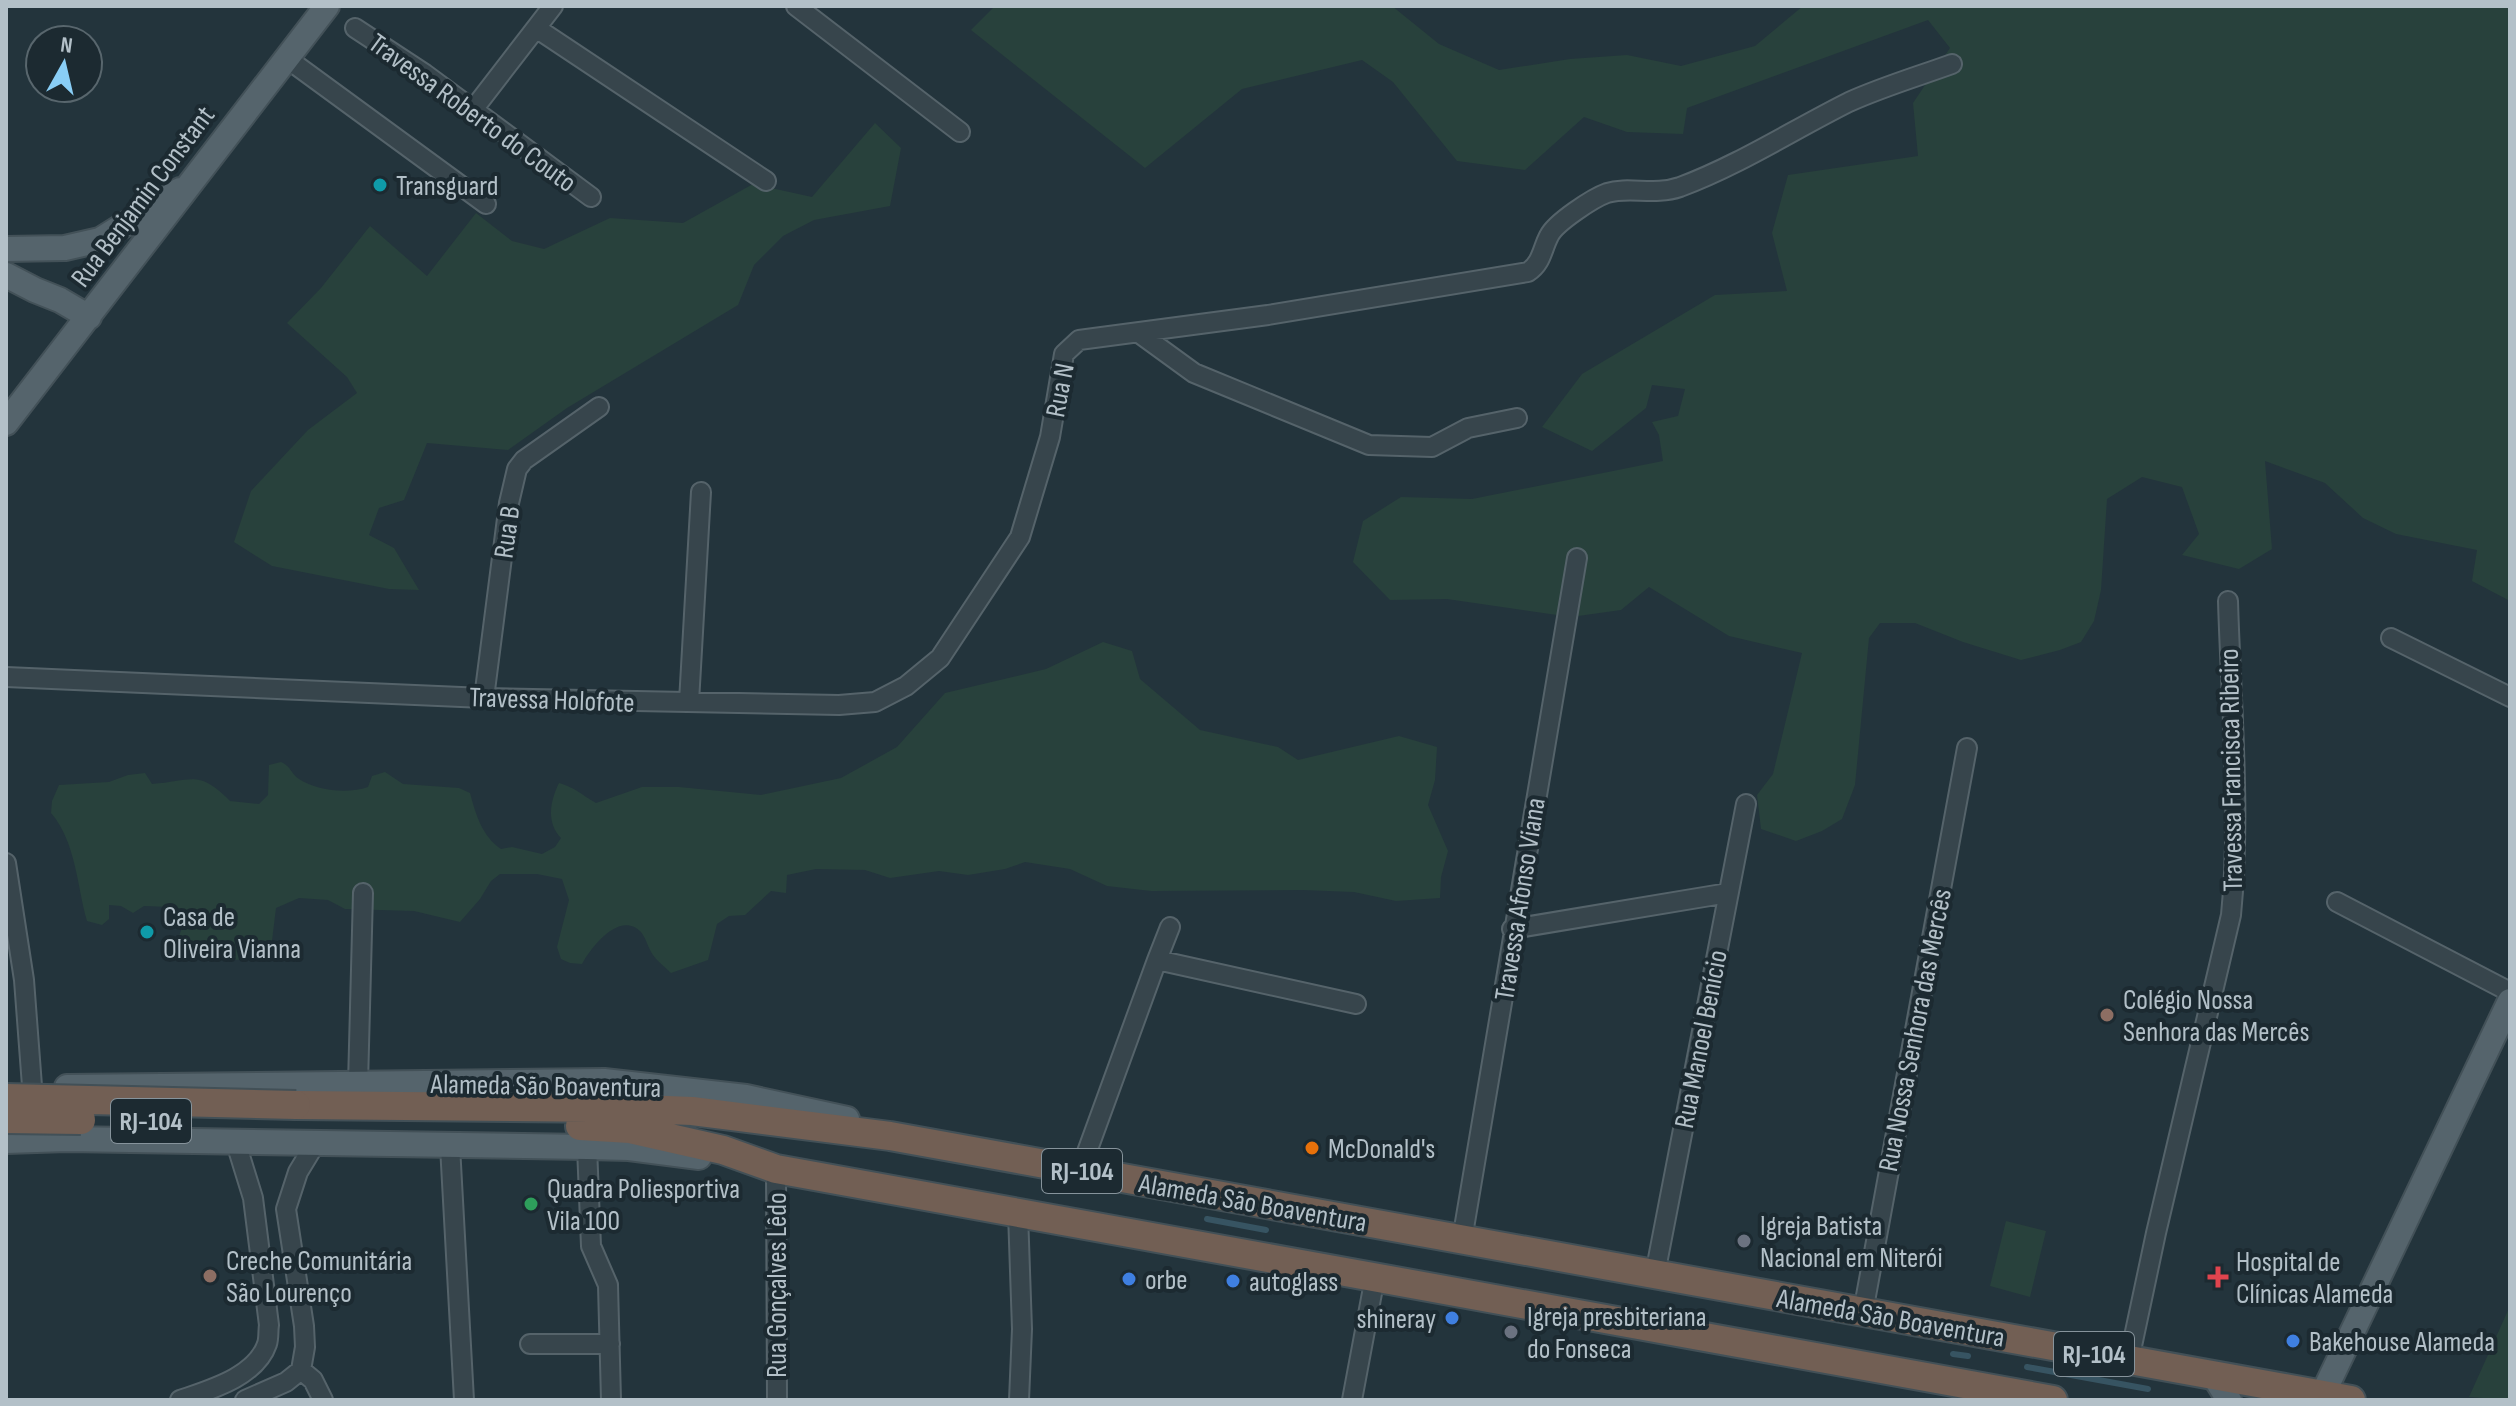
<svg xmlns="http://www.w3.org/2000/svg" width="2516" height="1406" viewBox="0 0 2516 1406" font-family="'Sofia Sans Condensed',sans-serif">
<rect width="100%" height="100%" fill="#23343c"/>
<path fill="#28413c" d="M 995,6 L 1392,6 L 1439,44 L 1499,70 L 1570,59 L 1627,55 L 1681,66 L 1755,46 L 1803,6 L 2510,6 L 2510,601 L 2472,581 L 2477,550 L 2396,534 L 2363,518 L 2325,483 L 2265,461 L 2272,549 L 2239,569 L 2182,555 L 2199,534 L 2182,487 L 2142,477 L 2107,499 L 2101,590 L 2094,621 L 2081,642 L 2060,650 L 2021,660 L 1963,642 L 1915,623 L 1880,623 L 1869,638 L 1855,785 L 1842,819 L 1822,831 L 1796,841 L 1761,829 L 1757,795 L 1773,774 L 1802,653 L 1729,636 L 1649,587 L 1621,610 L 1571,617 L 1447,599 L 1390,600 L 1353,562 L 1363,521 L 1401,497 L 1472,499 L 1663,461 L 1659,435 L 1652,422 L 1678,416 L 1685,389 L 1652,385 L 1646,408 L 1592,451 L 1542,427 L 1582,374 L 1715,295 L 1787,291 L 1772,233 L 1788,175 L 1918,156 L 1913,103 L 1950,48 L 1928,20 L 1687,108 L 1683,134 L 1627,132 L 1584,117 L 1525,170 L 1457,161 L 1393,82 L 1362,60 L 1242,89 L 1145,168 L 971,30 Z
M 875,123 L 901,148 L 890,206 L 814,220 L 783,236 L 754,265 L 738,305 L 567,408 L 508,450 L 427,443 L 404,500 L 379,508 L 369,535 L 394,548 L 419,590 L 389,589 L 272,566 L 234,542 L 251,491 L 308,430 L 357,393 L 347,377 L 287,323 L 321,288 L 370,226 L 427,276 L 476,213 L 512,241 L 544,249 L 610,218 L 683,223 L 753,184 L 812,197 Z
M 1103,642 L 1132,651 L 1140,679 L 1200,730 L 1278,747 L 1298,760 L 1399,736 L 1437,747 L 1435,780 L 1428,805 L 1448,851 L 1441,877 L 1440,898 L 1396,901 L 1354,892 L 1302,890 L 1151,891 L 1107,886 L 1070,869 L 1025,862 L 1005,869 L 968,875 L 939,871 L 890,878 L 865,870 L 816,869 L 787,875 L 786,893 L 771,891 L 745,915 L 729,916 L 717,924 L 708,960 L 671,973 C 665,967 657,961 653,955 C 648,948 646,938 641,932 C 620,910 591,947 582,964 L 570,963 L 561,959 L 557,947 L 569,900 L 562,879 L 537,874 L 500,874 L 491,881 L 480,899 L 460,922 L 414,911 L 345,909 L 328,900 L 299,898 L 276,908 L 271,949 C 246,967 210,960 182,950 L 179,936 L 183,925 L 171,907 L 144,906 L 133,913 L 121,906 L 109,905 L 109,919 L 102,925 L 87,921 C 77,886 76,842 51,813 L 52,801 L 59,785 L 109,782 L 128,775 L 145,773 L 152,784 C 193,781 198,769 230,801 L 259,804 L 268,795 L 269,765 L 281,762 C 291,766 291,774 299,779 C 317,791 348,794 368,787 L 372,776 L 385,772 L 403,784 L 459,788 L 470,793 C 476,815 482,836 501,849 L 512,847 L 542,854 L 555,847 L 561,838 C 546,823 550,801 559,783 C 578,789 580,794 596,803 L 642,787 L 679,787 L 761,795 L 841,778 L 897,747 L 945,693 L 1046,669 Z
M 2006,1221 L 2046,1231 L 2030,1297 L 1990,1286 Z
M 2510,1306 L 2510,1400 L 2469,1397 Z"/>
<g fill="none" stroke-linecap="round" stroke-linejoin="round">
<path stroke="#375462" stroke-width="6" d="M 1207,1219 L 1266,1230
M 1953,1354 L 1968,1356
M 2027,1367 L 2148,1389"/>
<g stroke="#55636a" stroke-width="22">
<path id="minor" d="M 796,6 L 960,132
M 355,28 L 425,74 L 591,197
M 536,28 L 766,181
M 285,57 L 486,204
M 472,111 L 553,6
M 1139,333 L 1194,373 L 1369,445 L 1432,447 L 1468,428 L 1517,418
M 2391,638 L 2510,697
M 6,677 L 484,698 L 839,705 L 875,702 L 906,686 L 940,658 L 1020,537 L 1050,437 L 1064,354 L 1079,340 L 1268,315 L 1528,272 C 1542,263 1542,249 1549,236 C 1555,223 1593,198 1607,193 C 1629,186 1654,196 1680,187 C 1739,165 1793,130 1849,102 C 1882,87 1919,76 1952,64
M 484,698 L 509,503 L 517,469 L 524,460 L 599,407
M 689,702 L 701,492
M 6,863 L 24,980 L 32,1086
M 2337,902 L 2510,992
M 1512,929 L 1728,893
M 1157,960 L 1170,927
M 358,1084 L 363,893
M 450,1146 L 464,1400
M 587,1147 L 591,1246 L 608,1285 L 611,1400
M 776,1169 L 777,1400
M 1080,1171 L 1157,960 L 1356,1004
M 1018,1213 L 1022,1329 L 1019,1400
M 1462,1240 L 1577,558
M 1655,1274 L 1746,804
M 1863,1312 L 1967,748
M 530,1344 L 610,1344
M 2129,1360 L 2156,1233 L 2231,915 C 2241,815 2231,703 2228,601
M 301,1370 L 313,1380 L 323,1400
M 180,1400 C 209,1390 256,1377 267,1344 C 269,1338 268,1330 269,1325 L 253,1198 L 236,1143
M 245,1400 L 286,1382 L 301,1370 L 305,1347 L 304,1326 L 286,1209 L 298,1172 L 315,1144
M 1352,1400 L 1375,1277"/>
</g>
<g stroke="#435158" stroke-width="28">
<path id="major" d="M 6,249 L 65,248 L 100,240 L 180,190
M 6,275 L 35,290 L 60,300 L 89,317
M 6,423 L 327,6
M 67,1087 L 604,1081 L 746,1097 L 847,1119
M 6,1141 L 67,1139 L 587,1147 L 629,1148 L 699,1157
M 2214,1376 L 2229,1400
M 2320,1400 L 2510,1001"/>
</g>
<g stroke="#425057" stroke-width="32">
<path id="highway" d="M 296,1105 L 616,1108 L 692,1111 L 890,1136 L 2351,1400
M 580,1126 L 630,1129 L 723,1150 L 776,1169 L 2053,1400"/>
</g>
<use href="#minor" stroke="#37454c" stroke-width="18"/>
<use href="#major" stroke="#55646c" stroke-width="24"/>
<use href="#highway" stroke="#725f54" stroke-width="28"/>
<g stroke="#425057" stroke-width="32" stroke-linecap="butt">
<path id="highway-bridge" d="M 6,1098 L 296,1105
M 6,1119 L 81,1120"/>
</g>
<use href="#highway-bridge" stroke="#725f54" stroke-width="28"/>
</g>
<g fill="#0f9aa8" stroke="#1c2a31" stroke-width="3">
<circle cx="380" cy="185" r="8"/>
<circle cx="147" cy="932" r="8"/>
</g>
<g fill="#8d6e63" stroke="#1c2a31" stroke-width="3">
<circle cx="2107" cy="1015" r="8"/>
<circle cx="210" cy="1276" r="8"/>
</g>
<circle fill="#e8710a" stroke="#1c2a31" stroke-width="3" cx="1312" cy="1148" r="8"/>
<circle fill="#2e9e5b" stroke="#1c2a31" stroke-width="3" cx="531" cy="1204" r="8"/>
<g fill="#6b7280" stroke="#1c2a31" stroke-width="3">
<circle cx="1744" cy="1241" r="8"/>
<circle cx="1511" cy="1332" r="8"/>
</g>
<path fill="#e0444e" stroke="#1c2a31" stroke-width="3" d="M2214 1265h8v8h8v8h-8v8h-8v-8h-8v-8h8z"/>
<g fill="#3f7fe0" stroke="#1c2a31" stroke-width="3">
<circle cx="1129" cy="1279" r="8"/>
<circle cx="1233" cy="1281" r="8"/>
<circle cx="1452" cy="1318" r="8"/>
<circle cx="2293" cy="1341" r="8"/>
</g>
<g text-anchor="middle" stroke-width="8" stroke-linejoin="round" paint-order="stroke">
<g fill="#1c2a31" stroke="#86939b" stroke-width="2">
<rect x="111" y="1099" width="80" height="44" rx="6"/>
<rect x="1042" y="1149" width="80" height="44" rx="6"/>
<rect x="2054" y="1332" width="80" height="44" rx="6"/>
</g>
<g font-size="26" font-weight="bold" fill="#b3c0c8">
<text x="151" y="1130">RJ-104</text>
<text x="1082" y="1180">RJ-104</text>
<text x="2094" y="1363">RJ-104</text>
</g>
<g font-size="28" fill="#b3c0c8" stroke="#1c2a31">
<text transform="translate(473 112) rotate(36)" y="10">Travessa Roberto do Couto</text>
<text transform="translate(142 196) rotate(-53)" y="10">Rua Benjamin Constant</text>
<text transform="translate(1059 390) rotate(-79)" y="10">Rua N</text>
<text transform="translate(506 532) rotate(-82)" y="10">Rua B</text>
<text transform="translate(552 699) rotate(2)" y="10">Travessa Holofote</text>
<text transform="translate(2230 770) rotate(-91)" y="10">Travessa Francisca Ribeiro</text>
<text transform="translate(1519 899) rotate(-81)" y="10">Travessa Afonso Viana</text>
<text transform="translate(1914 1030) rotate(-79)" y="10">Rua Nossa Senhora das Mercês</text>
<text transform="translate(1700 1039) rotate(-79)" y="10">Rua Manoel Benício</text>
<text transform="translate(546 1085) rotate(1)" y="10">Alameda São Boaventura</text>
<text transform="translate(1253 1202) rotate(10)" y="10">Alameda São Boaventura</text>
<text transform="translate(776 1285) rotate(-90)" y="10">Rua Gonçalves Lêdo</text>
<text transform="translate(1891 1317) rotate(10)" y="10">Alameda São Boaventura</text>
</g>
<g font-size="28" fill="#b3c0c8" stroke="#1c2a31" text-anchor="start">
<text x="396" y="195">Transguard</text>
<text x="163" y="926">Casa de<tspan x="163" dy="32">Oliveira Vianna</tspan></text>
<text x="2123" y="1009">Colégio Nossa<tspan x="2123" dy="32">Senhora das Mercês</tspan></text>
<text x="1328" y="1158">McDonald's</text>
<text x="547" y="1198">Quadra Poliesportiva<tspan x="547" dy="32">Vila 100</tspan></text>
<text x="1760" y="1235">Igreja Batista<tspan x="1760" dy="32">Nacional em Niterói</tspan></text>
<text x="226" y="1270">Creche Comunitária<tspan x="226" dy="32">São Lourenço</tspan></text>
<text x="2236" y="1271">Hospital de<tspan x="2236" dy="32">Clínicas Alameda</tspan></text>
<text x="1145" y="1289">orbe</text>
<text x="1249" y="1291">autoglass</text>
<text x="1527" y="1326">Igreja presbiteriana<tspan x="1527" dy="32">do Fonseca</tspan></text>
<text x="1436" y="1328" text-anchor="end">shineray</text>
<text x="2309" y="1351">Bakehouse Alameda</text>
</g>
</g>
<rect width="2516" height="1406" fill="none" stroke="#b3c0c8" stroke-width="16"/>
<g transform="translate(64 64) rotate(8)"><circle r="38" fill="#1c2a31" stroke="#58666d" stroke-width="2"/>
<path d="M0-6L14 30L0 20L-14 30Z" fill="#89cef6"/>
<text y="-12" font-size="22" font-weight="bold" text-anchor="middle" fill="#b3c0c8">N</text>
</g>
</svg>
